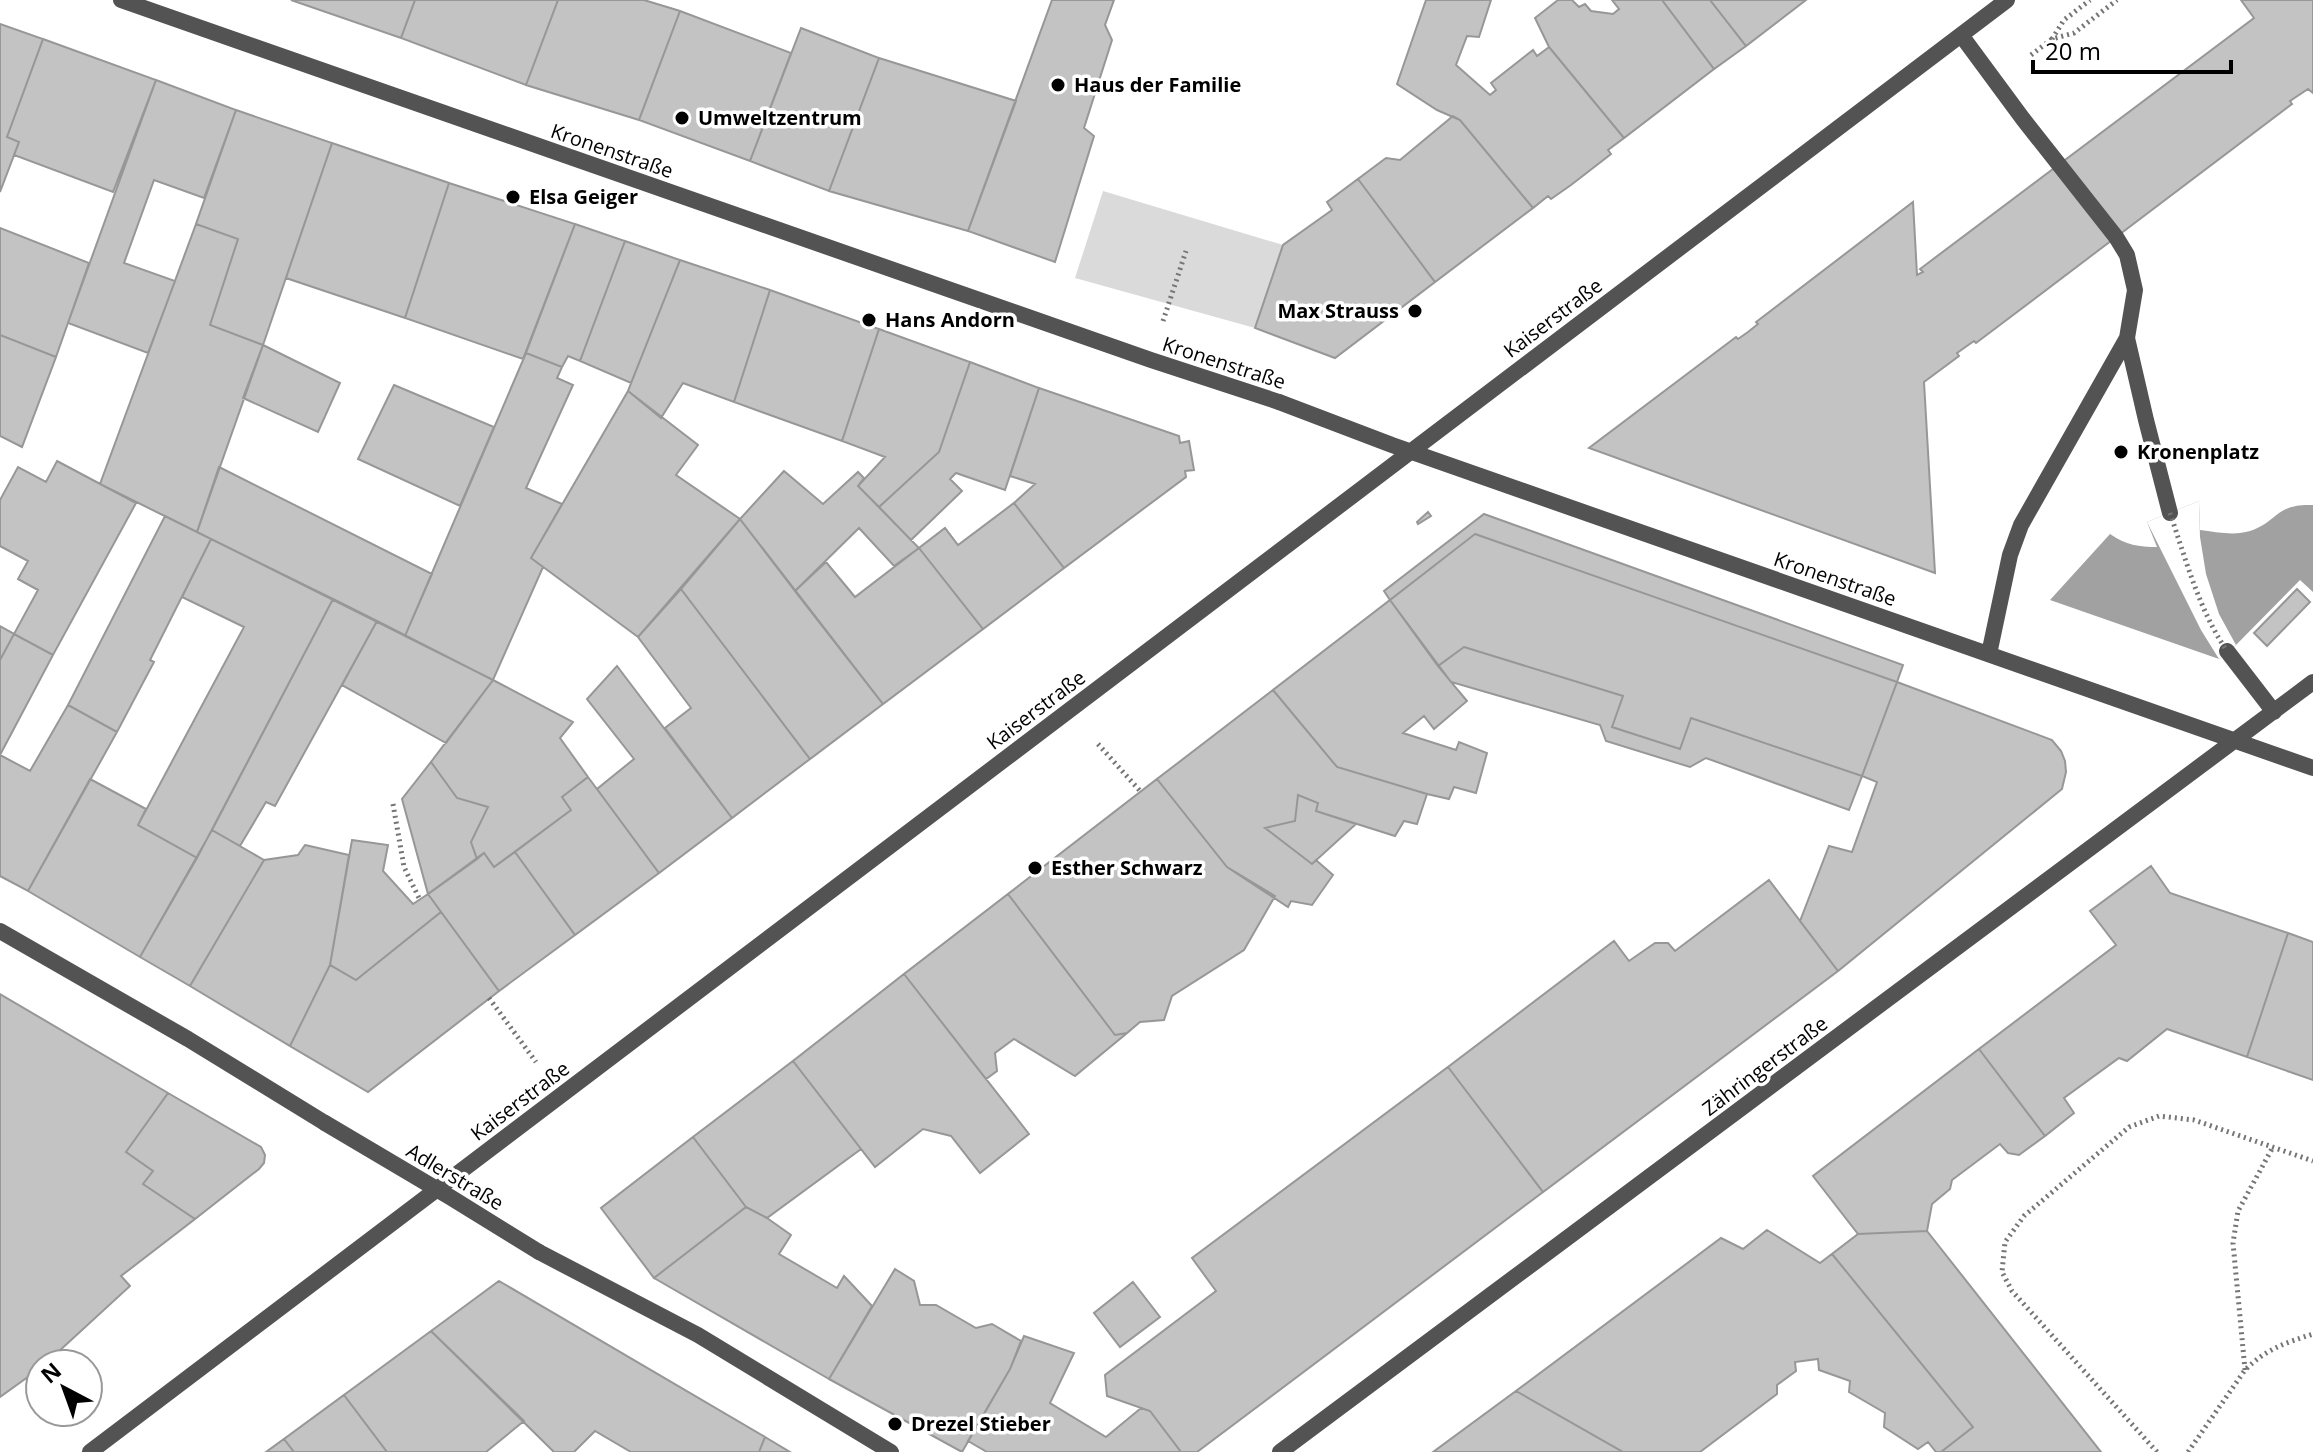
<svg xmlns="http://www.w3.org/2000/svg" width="2313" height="1452" viewBox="0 0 2313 1452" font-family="'Open Sans',sans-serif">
<rect width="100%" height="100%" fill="#fff"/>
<path fill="#dadada" d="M 1103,191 L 1283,245 L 1255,328 L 1075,278 Z"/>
<path fill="#a1a1a1" d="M 2199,501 L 2200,530 C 2216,532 2234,536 2250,531 C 2279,521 2274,504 2313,505 L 2313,592 L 2300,580 L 2236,645 L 2219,659 L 2050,600 L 2110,534 C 2126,545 2139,547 2157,547 L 2147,522 Z"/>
<path fill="#fff" d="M 2199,501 L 2200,537 L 2206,574 L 2219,614 L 2236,645 L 2219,659 L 2201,630 L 2147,522 Z"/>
<path fill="#c3c3c3" stroke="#979797" stroke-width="2" d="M 291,0 L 415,0 L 401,38 Z
M 415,0 L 558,0 L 526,85 L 401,38 Z
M 558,0 L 644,0 L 680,11 L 639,120 L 526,85 Z
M 1052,0 L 1114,0 L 1105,25 L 1112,40 L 1084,128 L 1094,136 L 1055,262 L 968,231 Z
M 1426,0 L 1491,0 L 1479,37 L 1467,36 L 1456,65 L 1490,95 L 1496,90 L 1491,83 L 1533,50 L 1537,56 L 1549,47 L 1624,138 L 1608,150 L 1611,154 L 1571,185 L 1551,199 L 1548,196 L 1533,208 L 1460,120 L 1437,110 L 1397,84 Z
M 1558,0 L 1572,0 L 1579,7 L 1585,4 L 1591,11 L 1613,14 L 1619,9 L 1612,0 L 1662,0 L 1714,69 L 1624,138 L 1549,47 L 1535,18 Z
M 1662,0 L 1710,0 L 1746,46 L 1714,69 Z
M 1710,0 L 1806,0 L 1746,46 Z
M 2241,0 L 2313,0 L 2313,93 L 2308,89 L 2290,101 L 2292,104 L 1976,343 L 1974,341 L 1957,353 L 1959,356 L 1924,382 L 1935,573 L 1589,448 L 1736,337 L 1738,339 L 1748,332 L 1758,324 L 1756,322 L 1760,319 L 1913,202 L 1917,275 L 1923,272 L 1920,269 L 2254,18 Z
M 680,11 L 791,53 L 750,161 L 639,120 Z
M 0,24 L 43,39 L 7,137 L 19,142 L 0,192 Z
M 801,28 L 879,58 L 829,191 L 750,161 Z
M 43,39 L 156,80 L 113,192 L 14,155 L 19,142 L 7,137 Z
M 879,58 L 1016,101 L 968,231 L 829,191 Z
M 156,80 L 236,110 L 204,198 L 154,180 L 124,263 L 175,281 L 148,353 L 68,323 Z
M 236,110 L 332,143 L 263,345 L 210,325 L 238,239 L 196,224 Z
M 1453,116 L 1460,120 L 1533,208 L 1435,282 L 1358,179 L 1386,158 L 1400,160 Z
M 332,143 L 449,183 L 405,318 L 286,278 Z
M 1358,179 L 1435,282 L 1335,358 L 1255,328 L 1283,245 L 1332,210 L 1327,202 Z
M 449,183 L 575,224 L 523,359 L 405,318 Z
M 196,224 L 238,239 L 210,325 L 263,345 L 197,532 L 100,484 Z
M 575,224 L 625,241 L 580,361 L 568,356 L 562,367 L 526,353 Z
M 0,228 L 89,263 L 56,357 L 0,335 Z
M 625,241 L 680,260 L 631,383 L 580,361 Z
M 680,260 L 770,290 L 734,402 L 683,383 L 661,418 L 628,391 Z
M 770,290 L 879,329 L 842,441 L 734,402 Z
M 879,329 L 970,362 L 939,452 L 879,507 L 858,486 L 885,457 L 842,441 Z
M 0,335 L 56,357 L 22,447 L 0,436 Z
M 263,345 L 340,383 L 318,432 L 243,398 Z
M 526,353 L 562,367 L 557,378 L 573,385 L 526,488 L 562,504 L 531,558 L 543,567 L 493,680 L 405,636 Z
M 970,362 L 1039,388 L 1005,490 L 956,473 L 950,479 L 962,491 L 911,540 L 879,507 L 939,452 Z
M 394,385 L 494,427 L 460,506 L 358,459 Z
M 1039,388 L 1179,436 L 1180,443 L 1189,441 L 1194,470 L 1185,471 L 1186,477 L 1064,568 L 1014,503 L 1035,484 L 1010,476 Z
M 628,391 L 698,445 L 676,475 L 740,519 L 638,637 L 531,558 Z
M 57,461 L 136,503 L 53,655 L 14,634 L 38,590 L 18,579 L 28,561 L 0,546 L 0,500 L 18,467 L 46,482 Z
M 219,467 L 432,574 L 405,636 L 197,532 Z
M 784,471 L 823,504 L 858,472 L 864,478 L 858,486 L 919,548 L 894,566 L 859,528 L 795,591 L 740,519 Z
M 1014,503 L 1064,568 L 983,629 L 919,548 L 945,528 L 958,545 Z
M 1428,512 L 1431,516 L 1418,524 L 1417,522 Z
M 1484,514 L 1903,665 L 1897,682 L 1475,534 L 1390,600 L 1384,591 Z
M 165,516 L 211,539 L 150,660 L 154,662 L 117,732 L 68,705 Z
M 740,519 L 883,704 L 810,759 L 681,589 Z
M 1475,534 L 1897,682 L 1862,776 L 1691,718 L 1680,749 L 1612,727 L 1623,696 L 1464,647 L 1438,666 L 1390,600 Z
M 211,539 L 333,599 L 197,858 L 138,825 L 244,627 L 182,597 Z
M 919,548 L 983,629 L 883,704 L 795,591 L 826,562 L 855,597 Z
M 681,589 L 810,759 L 732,818 L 665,728 L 691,708 L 638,637 Z
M 2297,589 L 2310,602 L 2267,646 L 2254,633 Z
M 333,599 L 377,621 L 275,806 L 266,802 L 240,846 L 212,830 Z
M 1390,600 L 1451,682 L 1467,701 L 1434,729 L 1424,716 L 1403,733 L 1456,750 L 1459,742 L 1487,753 L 1476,793 L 1454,787 L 1449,799 L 1427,794 L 1337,767 L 1273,690 Z
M 377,621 L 493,680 L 446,743 L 342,685 Z
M 0,626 L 14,634 L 0,660 Z
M 14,634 L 53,655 L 0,755 L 30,771 L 68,705 L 117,732 L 28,891 L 0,876 L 0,660 Z
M 1464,647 L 1623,696 L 1612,727 L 1680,749 L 1691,718 L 1862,776 L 1849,810 L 1706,758 L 1690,767 L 1606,741 L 1600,725 L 1451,682 L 1438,666 Z
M 617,666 L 732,818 L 659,873 L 597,789 L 634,759 L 587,699 Z
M 493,680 L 573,722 L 560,738 L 588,777 L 562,797 L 571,810 L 494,867 L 484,853 L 477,859 L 471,842 L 488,807 L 457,798 L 431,762 Z
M 1897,682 L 2052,740 L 2061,751 L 2065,761 L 2066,772 L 2062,789 L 1838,971 L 1800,921 L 1829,846 L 1852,852 L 1877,782 L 1862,776 Z
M 1273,690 L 1337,767 L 1427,794 L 1417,824 L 1404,821 L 1395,836 L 1316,811 L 1318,803 L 1298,795 L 1295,821 L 1265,828 L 1312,864 L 1316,860 L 1333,875 L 1312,905 L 1291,901 L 1288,907 L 1227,867 L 1157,779 Z
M 431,762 L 457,798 L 488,807 L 471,842 L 477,859 L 428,894 L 402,799 Z
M 588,777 L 659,873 L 575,935 L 515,852 L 571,810 L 562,797 Z
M 90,779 L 146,809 L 138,825 L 197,858 L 140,957 L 28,891 Z
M 1157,779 L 1227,867 L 1275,896 L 1244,950 L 1172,996 L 1164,1020 L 1140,1022 L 1127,1033 L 1115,1035 L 1008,894 Z
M 1298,795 L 1318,803 L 1316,811 L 1356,824 L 1312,864 L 1265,828 L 1295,821 Z
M 212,830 L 264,860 L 190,986 L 140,957 Z
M 352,840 L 388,845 L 383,871 L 413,904 L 428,894 L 441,912 L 356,980 L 330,965 Z
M 305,845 L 349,855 L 330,965 L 290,1046 L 190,986 L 264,860 L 298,855 Z
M 515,852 L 575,935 L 499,991 L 428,894 L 484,853 L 494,867 Z
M 2151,866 L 2170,893 L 2288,933 L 2247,1057 L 2167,1029 L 2127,1061 L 2119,1058 L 2064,1098 L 2074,1113 L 2045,1136 L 1979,1049 L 2116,945 L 2090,911 Z
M 1769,880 L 1838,971 L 1543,1192 L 1448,1067 L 1614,941 L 1629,961 L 1655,943 L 1668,943 L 1675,951 Z
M 1008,894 L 1115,1035 L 1127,1033 L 1075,1076 L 1014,1039 L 995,1053 L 997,1071 L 986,1079 L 904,974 Z
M 441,912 L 499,991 L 368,1092 L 290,1046 L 330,965 L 356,980 Z
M 2288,933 L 2313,942 L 2313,1080 L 2247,1057 Z
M 904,974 L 1029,1134 L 980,1173 L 951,1136 L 923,1129 L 875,1167 L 793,1061 Z
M 0,994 L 168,1093 L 126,1152 L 153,1171 L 143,1184 L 195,1219 L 121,1276 L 130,1286 L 45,1364 L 40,1364 L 39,1369 L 0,1397 Z
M 1979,1049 L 2045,1136 L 2019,1155 L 2008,1153 L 2000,1144 L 1952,1180 L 1950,1189 L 1932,1204 L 1927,1231 L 1858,1234 L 1813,1176 Z
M 793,1061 L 861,1149 L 767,1218 L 746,1207 L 693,1137 Z
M 1448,1067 L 1543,1192 L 1197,1452 L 1181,1452 L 1150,1411 L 1107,1396 L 1105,1375 L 1216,1291 L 1192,1258 Z
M 168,1093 L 261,1147 L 265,1155 L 264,1163 L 259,1169 L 195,1219 L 143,1184 L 153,1171 L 126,1152 Z
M 693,1137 L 746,1207 L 654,1278 L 601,1208 Z
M 746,1207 L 767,1218 L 791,1235 L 779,1254 L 837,1288 L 844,1276 L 872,1306 L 829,1379 L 654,1278 Z
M 1767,1230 L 1820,1263 L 1832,1254 L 1973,1427 L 1941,1452 L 1936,1452 L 1928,1442 L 1918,1449 L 1884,1427 L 1885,1413 L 1849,1392 L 1850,1381 L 1819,1370 L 1818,1359 L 1795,1362 L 1796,1371 L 1777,1385 L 1777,1394 L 1700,1452 L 1623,1452 L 1516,1391 L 1721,1238 L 1743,1249 Z
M 1927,1231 L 2101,1452 L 1941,1452 L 1973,1427 L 1832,1254 L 1858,1234 Z
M 895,1269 L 914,1281 L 920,1305 L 936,1305 L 976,1328 L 992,1324 L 1021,1341 L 1010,1369 L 962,1452 L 829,1379 Z
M 499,1281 L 765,1437 L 759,1452 L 631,1452 L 595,1431 L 574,1452 L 554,1452 L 431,1331 Z
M 1133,1282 L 1160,1317 L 1120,1347 L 1094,1313 Z
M 431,1331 L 524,1421 L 486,1452 L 387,1452 L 344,1395 Z
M 1024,1336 L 1074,1353 L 1050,1403 L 1106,1437 L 1141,1408 L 1150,1411 L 1181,1452 L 987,1452 L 968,1441 L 1010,1369 Z
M 1516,1391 L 1623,1452 L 1433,1452 Z
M 344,1395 L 387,1452 L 294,1452 L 284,1439 Z
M 765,1437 L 790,1452 L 759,1452 Z
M 284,1439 L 294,1452 L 266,1452 Z"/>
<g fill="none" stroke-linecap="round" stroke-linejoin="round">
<path stroke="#757575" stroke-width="5" stroke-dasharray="2 4" stroke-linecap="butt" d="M 2052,39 L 2064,20 L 2090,0
M 2031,55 L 2052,39 L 2074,33 L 2117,0
M 1163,321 L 1186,251
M 1098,744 L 1141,792
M 393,804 L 404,867 L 420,900
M 489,998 L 536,1062
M 2245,1370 L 2233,1243 L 2238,1211 L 2273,1147
M 2157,1452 L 2012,1291 L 2002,1272 L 2005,1242 L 2024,1216 L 2129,1127 L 2159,1116 L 2194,1120 L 2313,1161
M 2188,1452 L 2245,1370 C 2266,1349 2285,1343 2313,1334"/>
<path stroke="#535353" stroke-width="16" d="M 1961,35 L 2023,119 L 2116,237 L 2127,255 L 2135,290 L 2127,338 L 2021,525 L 2010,555 L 1989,654
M 2127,338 L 2146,420 L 2170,513
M 1279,402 L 1392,445 L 2313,768
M 2227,651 L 2274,712
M 325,1123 L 450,1197 L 539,1252
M 90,1452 L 2007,0
M 1280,1452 L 2313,682"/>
<path stroke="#535353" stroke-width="16" d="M 121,0 L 1151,360 L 1279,402
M 0,931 L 188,1039 L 325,1123
M 539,1252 L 698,1335 L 891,1452"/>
<path stroke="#757575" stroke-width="5" stroke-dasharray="2 4" stroke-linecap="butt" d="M 2170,513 C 2186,560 2199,610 2227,651"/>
</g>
<g fill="#000" stroke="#fff" stroke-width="3">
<circle cx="1058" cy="85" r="8"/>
<circle cx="682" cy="118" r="8"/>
<circle cx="513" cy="197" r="8"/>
<circle cx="1415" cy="311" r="8"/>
<circle cx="869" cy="320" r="8"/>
<circle cx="2121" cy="452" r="8"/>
<circle cx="1035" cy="868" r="8"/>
<circle cx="895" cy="1424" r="8"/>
</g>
<g text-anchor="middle" stroke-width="7" stroke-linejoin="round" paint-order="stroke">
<g font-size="20" font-weight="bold" fill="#000" stroke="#fff" text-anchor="start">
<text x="1074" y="92">Haus der Familie</text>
<text x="698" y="125">Umweltzentrum</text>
<text x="529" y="204">Elsa Geiger</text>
<text x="1399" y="318" text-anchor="end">Max Strauss</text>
<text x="885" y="327">Hans Andorn</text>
<text x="2137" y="459">Kronenplatz</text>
<text x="1051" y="875">Esther Schwarz</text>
<text x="911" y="1431">Drezel Stieber</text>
</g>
<g font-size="20" fill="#000" stroke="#fff">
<text transform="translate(612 151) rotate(19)" y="7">Kronenstraße</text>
<text transform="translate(1553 318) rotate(-37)" y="7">Kaiserstraße</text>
<text transform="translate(1224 363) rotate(18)" y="7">Kronenstraße</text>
<text transform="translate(1835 579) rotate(19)" y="7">Kronenstraße</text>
<text transform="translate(1036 710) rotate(-37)" y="7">Kaiserstraße</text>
<text transform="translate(1765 1066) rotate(-37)" y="7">Zähringerstraße</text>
<text transform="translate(520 1101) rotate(-37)" y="7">Kaiserstraße</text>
<text transform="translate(455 1177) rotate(31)" y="7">Adlerstraße</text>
</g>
</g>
<g transform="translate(64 1388) rotate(319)"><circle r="38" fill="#ffffff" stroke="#999999" stroke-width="2"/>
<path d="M0-6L14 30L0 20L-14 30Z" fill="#000000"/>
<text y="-12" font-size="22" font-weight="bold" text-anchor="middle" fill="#000000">N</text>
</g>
<path d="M2033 60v12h198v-12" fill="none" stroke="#000000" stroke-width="4"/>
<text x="2045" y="60" font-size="24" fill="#000000" stroke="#ffffff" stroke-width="6" paint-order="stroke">20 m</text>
</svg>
